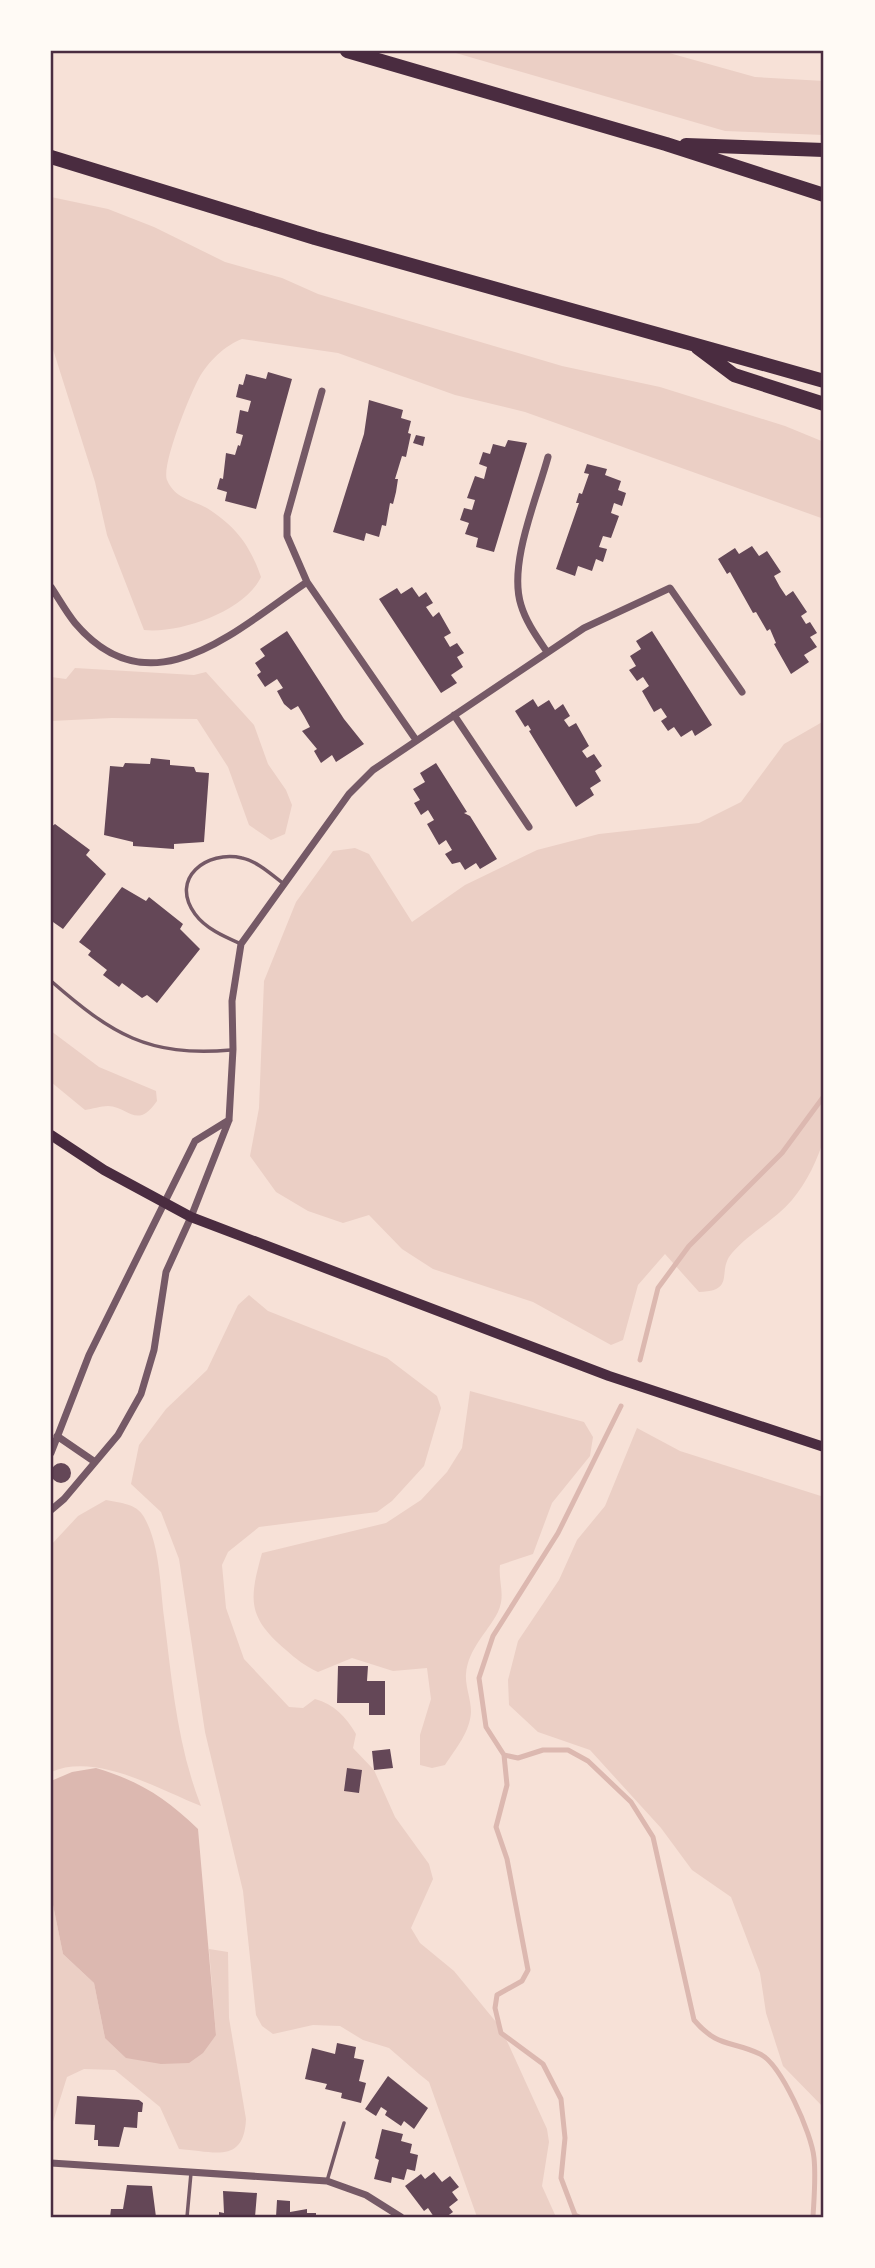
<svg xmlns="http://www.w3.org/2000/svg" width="875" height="2268" viewBox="0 0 875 2268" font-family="'Open Sans',sans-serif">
<rect width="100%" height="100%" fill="#f7e1d7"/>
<path fill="#ebcfc5" d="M 449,51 L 662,51 L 755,77 L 824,81 L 824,135 L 725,131 Z
M 51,197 L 108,209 L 154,227 L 225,262 L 282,278 L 318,294 L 562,366 L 660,387 L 785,426 L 824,442 L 824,519 L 525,412 L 455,395 L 338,353 L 242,339 C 225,345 208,362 199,378 C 190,394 161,466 167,480 C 176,501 194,499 210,510 C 238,529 250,546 261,577 C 245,611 180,634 144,630 L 107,535 L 95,482 L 51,343 Z
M 75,668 L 194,675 L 206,672 L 254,725 L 268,764 L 286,790 L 292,805 L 285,834 L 271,840 L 249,825 L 228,767 L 197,719 L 112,718 L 51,721 L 51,677 L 66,679 Z
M 824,721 L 824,1138 C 818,1159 807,1182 792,1200 C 775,1220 749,1233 732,1253 C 716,1271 737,1291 699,1292 L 665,1254 L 638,1285 L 623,1340 L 611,1345 L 533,1302 L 433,1269 L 402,1249 L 369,1215 L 343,1223 L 308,1211 L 276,1192 L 250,1156 L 259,1108 L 264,981 L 296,902 L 333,851 L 355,848 L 369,854 L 412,922 L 465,885 L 537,850 L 599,834 L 699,823 L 741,802 L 784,744 Z
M 51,1031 L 99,1067 L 156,1091 L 157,1101 C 137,1130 129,1107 108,1106 C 101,1106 92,1109 85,1110 L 51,1082 Z
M 249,1295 L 268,1311 L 387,1358 L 437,1396 L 441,1408 L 424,1466 L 392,1501 L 377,1512 L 259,1527 L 228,1552 L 222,1565 L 226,1608 L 244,1659 L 289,1707 L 303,1708 L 315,1699 C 334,1704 346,1717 356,1734 L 353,1748 L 374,1770 L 395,1817 L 429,1864 L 433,1879 L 411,1928 L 420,1943 L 454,1971 L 501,2028 L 547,2129 L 549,2142 L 542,2186 L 556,2217 L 477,2217 L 429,2082 L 419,2074 L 389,2048 L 363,2040 L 340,2026 L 313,2025 L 273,2034 L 262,2026 L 256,2015 L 243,1891 L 205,1732 L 179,1559 L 161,1512 L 131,1484 L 139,1445 L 166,1409 L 207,1370 L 238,1305 Z
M 470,1391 L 584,1422 L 593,1437 L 590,1456 L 552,1503 L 533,1554 L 500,1565 C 498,1582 506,1595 498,1612 C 487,1633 468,1649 466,1674 C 465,1686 471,1699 471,1712 C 470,1732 456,1748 445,1765 L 432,1768 L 420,1765 L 420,1735 L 431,1699 L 427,1668 L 393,1671 L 352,1658 L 318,1672 C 305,1666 296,1659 286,1650 C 247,1617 249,1600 262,1553 L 386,1523 L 421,1500 L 447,1472 L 462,1448 Z
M 637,1428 L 680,1451 L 824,1497 L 824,2108 L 783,2066 L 766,2013 L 760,1973 L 731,1897 L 692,1870 L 661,1828 L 590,1750 L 538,1732 L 509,1705 L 508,1680 L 518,1641 L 559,1580 L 577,1540 L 605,1506 Z
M 106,1500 C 120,1503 136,1503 144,1517 C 160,1545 160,1585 164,1617 C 172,1681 177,1745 201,1806 C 158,1789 96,1752 51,1772 L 51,1545 L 78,1516 Z
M 51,1895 L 63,1954 L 94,1983 L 105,2038 L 216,2035 L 209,1949 L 228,1952 L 229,2018 L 246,2119 C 244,2165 213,2151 179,2149 L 160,2107 L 115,2070 L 84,2069 L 67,2077 L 51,2128 Z"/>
<path fill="#dcb8b0" d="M 96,1768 C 139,1781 165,1797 198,1829 L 216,2035 L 203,2053 L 189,2063 L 161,2064 L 126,2058 L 105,2038 L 94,1983 L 63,1954 L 51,1895 L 51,1781 L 72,1772 Z"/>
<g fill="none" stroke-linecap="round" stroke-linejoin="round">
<path stroke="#dcb8b0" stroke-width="5" d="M 640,1360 L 658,1288 L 689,1246 L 782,1153 L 824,1096
M 504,1755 L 518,1758 L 543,1750 L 568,1750 L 588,1761 L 631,1802 L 653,1837 L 694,2020 C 718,2048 730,2040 760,2054 C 781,2064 812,2134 814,2158 C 816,2177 814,2198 813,2217
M 579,2217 L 575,2215 L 561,2178 L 565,2138 L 561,2099 L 543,2064 L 501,2033 L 495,2008 L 497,1995 L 522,1981 L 528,1970 L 507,1859 L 496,1827 L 507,1785 L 504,1755 L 486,1727 L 479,1678 L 493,1636 L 558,1533 L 621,1406"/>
</g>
<path fill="#644757" d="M 268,372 L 292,379 L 256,509 L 225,501 L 227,492 L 217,489 L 220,478 L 223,479 L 226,453 L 235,455 L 238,445 L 240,446 L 243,435 L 236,433 L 240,410 L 248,412 L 251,401 L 236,397 L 239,384 L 243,385 L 246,374 L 266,379 Z
M 369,400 L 403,410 L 401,418 L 411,421 L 408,433 L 411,434 L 406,457 L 402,456 L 395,479 L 398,479 L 396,492 L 393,504 L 390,503 L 386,526 L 382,525 L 379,537 L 366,533 L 364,541 L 333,532 L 364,434 Z
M 416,435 L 425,437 L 423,446 L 413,443 Z
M 508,440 L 527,443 L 494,552 L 476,547 L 478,538 L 465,534 L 469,523 L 460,520 L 464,508 L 472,510 L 475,500 L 467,498 L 475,476 L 484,479 L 487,467 L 479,464 L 483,452 L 490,454 L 493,444 L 505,447 Z
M 587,464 L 607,469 L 605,475 L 621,481 L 618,490 L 626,493 L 622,506 L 614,503 L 611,513 L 619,516 L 611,538 L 603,536 L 599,547 L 607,549 L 603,562 L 596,559 L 592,571 L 578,566 L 575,576 L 556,569 L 579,503 L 576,503 L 579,493 L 582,494 L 589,474 L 584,473 Z
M 752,546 L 759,556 L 767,551 L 781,572 L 774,576 L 780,587 L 786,596 L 793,591 L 807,612 L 801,616 L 806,624 L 810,622 L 817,633 L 810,637 L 817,647 L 804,655 L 809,662 L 791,674 L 774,644 L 776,643 L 770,629 L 767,631 L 756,612 L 753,613 L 730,572 L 727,574 L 718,559 L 735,548 L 739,554 Z
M 412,587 L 419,597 L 426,592 L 433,603 L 426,607 L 433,617 L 439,612 L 451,633 L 444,637 L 450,647 L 457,643 L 464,653 L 457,657 L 463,667 L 451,675 L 457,683 L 441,693 L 379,599 L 397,588 L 401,594 Z
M 287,631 L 344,719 L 364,744 L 336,762 L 332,755 L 321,763 L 314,751 L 317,749 L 302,731 L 310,727 L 304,716 L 298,706 L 291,710 L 284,704 L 277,691 L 283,688 L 277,679 L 265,687 L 257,675 L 261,672 L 255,663 L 265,656 L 260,649 Z
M 652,631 L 712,725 L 695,736 L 692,730 L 681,737 L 674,727 L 668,731 L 661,721 L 667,717 L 661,708 L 654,712 L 642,691 L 649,686 L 643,677 L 637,681 L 629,670 L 636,666 L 630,656 L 641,649 L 636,641 Z
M 533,699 L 538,707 L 549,700 L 555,710 L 563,704 L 570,716 L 564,720 L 569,727 L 576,723 L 589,746 L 582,751 L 587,758 L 594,754 L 602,766 L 595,771 L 601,781 L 590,788 L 594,795 L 576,807 L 529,731 L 531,730 L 528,725 L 525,727 L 515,711 Z
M 151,758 L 170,760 L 170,765 L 194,767 L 196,772 L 209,773 L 204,842 L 174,844 L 174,849 L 133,846 L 133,842 L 104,835 L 110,766 L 123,767 L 125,763 L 150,764 Z
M 436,763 L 467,812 L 464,813 L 470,816 L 497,859 L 480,869 L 476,863 L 465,870 L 460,862 L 452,864 L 445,854 L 452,850 L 446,840 L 439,845 L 427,824 L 434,820 L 428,810 L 421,815 L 414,803 L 420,800 L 413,789 L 425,782 L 420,773 Z
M 55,824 L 90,850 L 86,855 L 106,874 L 63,929 L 53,922 L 51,925 L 51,827 Z
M 122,887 L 146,901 L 149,897 L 183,924 L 180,929 L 200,949 L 157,1003 L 147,995 L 142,998 L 122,983 L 119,987 L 103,975 L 107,970 L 88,955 L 91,951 L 79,942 Z
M51 1473a10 10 0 1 1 20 0a10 10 0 1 1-20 0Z
M 338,1666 L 368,1666 L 367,1681 L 385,1681 L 385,1715 L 369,1715 L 369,1703 L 337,1703 Z
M 390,1749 L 393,1768 L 374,1770 L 372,1751 Z
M 347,1768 L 362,1770 L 359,1793 L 344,1791 Z
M 337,2043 L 356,2047 L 354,2058 L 364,2060 L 359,2081 L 366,2083 L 361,2103 L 341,2098 L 342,2093 L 325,2089 L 327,2084 L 305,2079 L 312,2048 L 335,2054 Z
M 388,2076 L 428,2108 L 414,2129 L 404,2121 L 401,2126 L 385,2115 L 387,2111 L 381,2107 L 376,2116 L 365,2109 Z
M 77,2096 L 139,2100 L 143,2103 L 142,2112 L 138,2112 L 137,2128 L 124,2127 L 119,2147 L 98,2146 L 98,2140 L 94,2140 L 95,2125 L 75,2124 Z
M 382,2129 L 403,2134 L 401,2141 L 412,2144 L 410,2153 L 418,2155 L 415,2171 L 407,2169 L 404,2180 L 392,2177 L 391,2183 L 374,2179 L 379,2160 L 375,2158 Z
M 434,2172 L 442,2182 L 450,2176 L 459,2187 L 452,2192 L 458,2200 L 449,2207 L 453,2212 L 446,2217 L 434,2217 L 428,2208 L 424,2211 L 405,2186 L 421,2174 L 425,2179 Z
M 127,2185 L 152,2186 L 156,2217 L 110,2217 L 111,2209 L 123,2209 Z
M 223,2191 L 257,2193 L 255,2217 L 219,2217 L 219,2212 L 224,2213 Z
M 277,2200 L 290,2201 L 290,2212 L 307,2209 L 307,2213 L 316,2213 L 316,2217 L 276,2217 Z"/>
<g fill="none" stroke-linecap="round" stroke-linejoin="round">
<path stroke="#755966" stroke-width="3.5" d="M 241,944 C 225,937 206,929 195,914 C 169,878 207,850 242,858 C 257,861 272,875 284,884
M 51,981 C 112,1034 147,1057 231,1050
M 327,2181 L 344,2123
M 187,2217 L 191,2173"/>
<path stroke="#755966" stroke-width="7" d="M 322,391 L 287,516 L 287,536 L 307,582 L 416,740
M 51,587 C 59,599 66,612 75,623 C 151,713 237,629 307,582
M 547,652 C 537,637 526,622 521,605 C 508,564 537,498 548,457
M 454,715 L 529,827
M 57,1436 L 95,1462
M 51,1453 L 89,1355 L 195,1141 L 229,1120
M 51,1510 L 64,1499 L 118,1435 L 141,1394 L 154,1350 L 166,1272 L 191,1217 L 229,1120 L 233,1049 L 232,1001 L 241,944 L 349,794 L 373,770 L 584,628 L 670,588 L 742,692
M 51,2163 L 327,2181 L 366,2195 L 401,2217"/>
<path stroke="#4a2c40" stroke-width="10" d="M 51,1135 L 104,1170 L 191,1217 L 609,1376 L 824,1447"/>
<path stroke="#4a2c40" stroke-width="14" d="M 347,51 L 666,144 L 824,195
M 686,145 L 824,150
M 51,157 L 315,238 L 824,381
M 698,348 L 734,375 L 824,404"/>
</g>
<rect width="875" height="2268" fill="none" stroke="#fffaf5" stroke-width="105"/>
<rect x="52" y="52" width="770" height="2164" fill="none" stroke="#4a2c40" stroke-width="2.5"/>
</svg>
